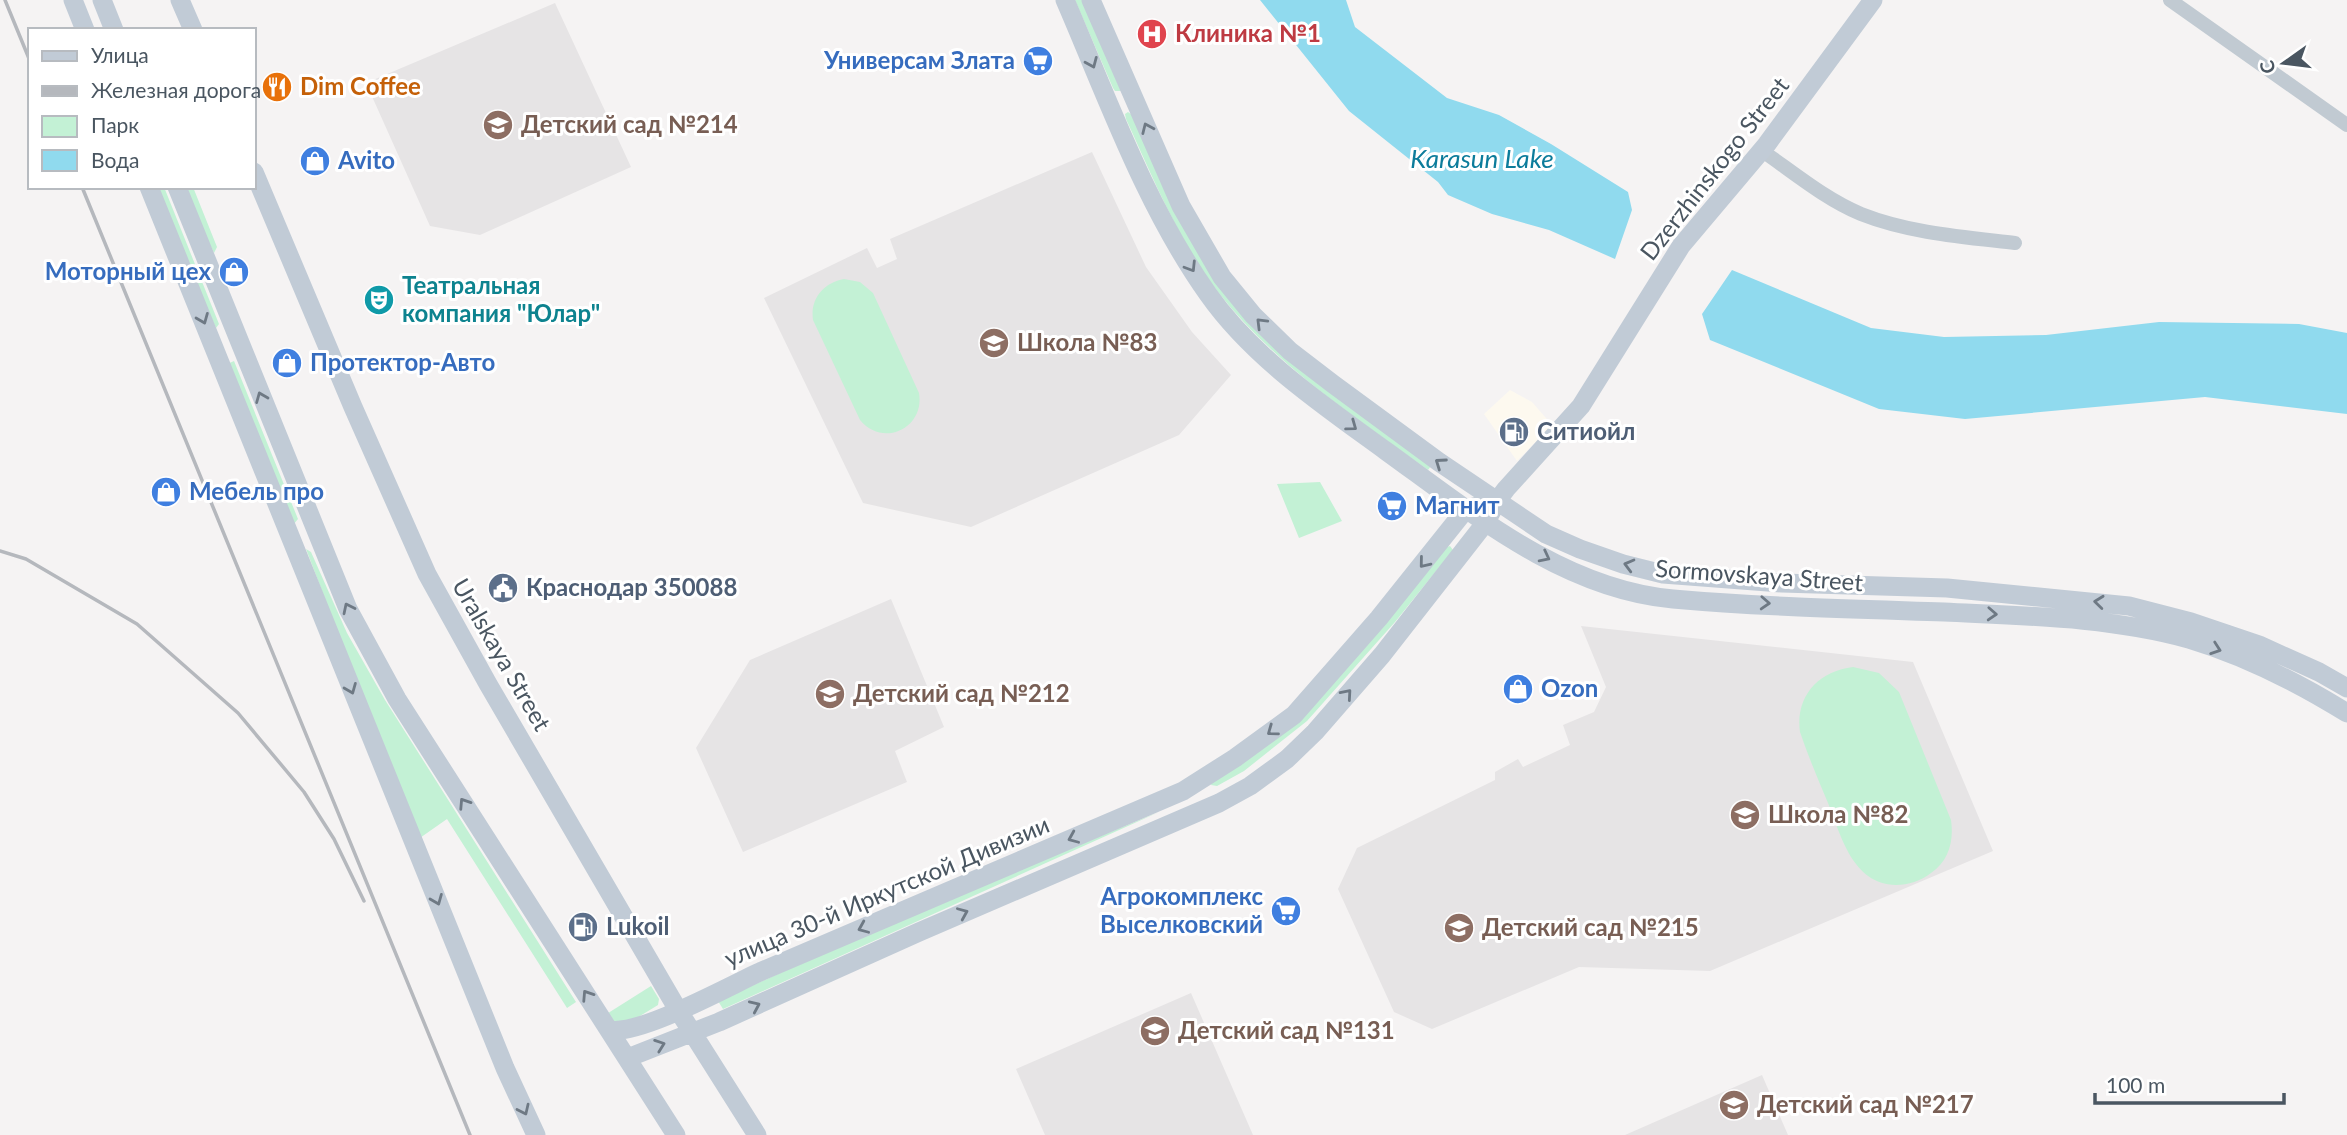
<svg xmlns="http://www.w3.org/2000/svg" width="2347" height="1135" viewBox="0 0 2347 1135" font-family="Lato,sans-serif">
<rect width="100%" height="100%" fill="#f5f3f3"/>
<path fill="#fdf9ef" d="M 1510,390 L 1532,402 L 1552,425 L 1517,461 L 1484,414 Z"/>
<path fill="#e6e4e5" d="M 555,3 L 631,167 L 480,235 L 430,226 L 366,83 Z
M 1092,152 L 1146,267 L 1192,332 L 1231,375 L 1179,435 L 971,527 L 863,503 L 764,298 L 867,248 L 877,268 L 897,259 L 890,239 Z
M 891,599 L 944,727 L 895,751 L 907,782 L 743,852 L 696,748 L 750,660 Z
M 1581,626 L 1913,662 L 1993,851 L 1710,971 L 1579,967 L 1432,1029 L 1394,1012 L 1338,889 L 1357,848 L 1495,780 L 1495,772 L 1518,759 L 1523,767 L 1570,745 L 1563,725 L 1594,712 L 1606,687 Z
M 1191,993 L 1253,1135 L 1045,1135 L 1016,1069 Z
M 1762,1075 L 1788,1135 L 1625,1135 Z"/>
<path fill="#c3f1d5" d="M 1075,0 L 1082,0 L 1121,91 L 1115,91 L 1113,88 Z
M 1128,112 L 1132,115 L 1205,265 L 1431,466 L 1428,470 C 1354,416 1275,365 1218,292 C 1178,240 1153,178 1126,119 L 1125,114 Z
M 153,187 L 164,187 L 219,324 L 216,328 Z
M 182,187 L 193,187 L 217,247 L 214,253 Z
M 844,279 L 860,282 L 873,293 L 919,393 C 925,428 883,448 860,420 L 813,320 C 810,299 823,283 844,279 Z
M 234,361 L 298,519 L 293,525 L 225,365 Z
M 1320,482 L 1342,521 L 1299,538 L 1277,484 Z
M 1450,546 L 1453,550 L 1395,622 L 1307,721 L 1244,771 L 1217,786 L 1211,785 L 1212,782 L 1240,765 L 1447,547 Z
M 306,549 L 311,552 L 347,633 L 385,700 L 576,1002 L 567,1008 L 447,819 L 417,840 Z
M 1853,667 L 1879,673 L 1899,692 L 1951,820 C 1954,841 1949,861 1931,873 C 1921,881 1908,885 1896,885 C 1852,884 1841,835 1828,803 C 1818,779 1808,756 1800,732 C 1795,697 1818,671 1853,667 Z
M 1159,812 L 723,1009 L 718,1001 L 911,914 Z
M 651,986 L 659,999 L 658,1005 L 622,1027 L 605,1015 Z"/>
<path fill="#90daee" d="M 1260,0 L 1346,0 L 1355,27 L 1447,98 L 1499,115 L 1551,144 L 1628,192 L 1632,210 L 1615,259 L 1549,230 L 1492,214 L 1448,195 L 1438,182 L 1349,111 Z
M 1732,270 L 1871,328 L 1944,337 L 2046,335 L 2159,322 L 2299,324 L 2347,333 L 2347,414 L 2205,397 L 1965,419 L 1879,409 L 1710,340 L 1702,314 Z"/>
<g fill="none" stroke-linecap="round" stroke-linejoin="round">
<path stroke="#c1cad2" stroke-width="14" d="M 2170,0 L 2347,125
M 1761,150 C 1793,172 1825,199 1861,214 C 1909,233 1963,237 2015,243"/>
<path stroke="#c1cbd6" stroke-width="19" d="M 73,0 L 85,30
M 102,0 L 114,30
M 180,0 L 193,30
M 1065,0 C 1107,97 1146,207 1208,294 C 1253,358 1323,405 1386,451 C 1472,513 1563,589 1673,599 C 1763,607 1854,609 1944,612 C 2025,616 2110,617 2189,639 C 2246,656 2297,682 2347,713
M 1091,0 L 1181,206 L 1222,277 L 1253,315 L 1290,351 L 1333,384 L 1439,462 L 1546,534 L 1580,549 L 1623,564 L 1663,574 L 1782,583 L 1947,588 L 2129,606 L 2191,622 L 2259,645 L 2319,672 L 2347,688
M 254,172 L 353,407 L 427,574 L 488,684 L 678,1010 L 757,1135
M 149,187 L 505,1068 L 536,1135
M 177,187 L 348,609 L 397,699 L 676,1135
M 610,1030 C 641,1035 729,986 762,971 C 902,910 1043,852 1183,791 L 1235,758 L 1294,715 L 1379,618 L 1466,509 L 1478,506
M 630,1062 L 635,1055 L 719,1022 L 919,932 L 1219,803 L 1250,786 L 1287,759 L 1315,732 L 1382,655 L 1486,522 L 1497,501 L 1506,489 L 1581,406 L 1681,246 L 1767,144 L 1873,0"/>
<path stroke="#b5b8bd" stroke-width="3.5" d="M 5,0 L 30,61
M 82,187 L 470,1135
M 0,551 L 26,559 L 137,624 L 238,713 L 304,792 L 334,839 L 364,901"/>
</g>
<defs><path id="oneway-chevron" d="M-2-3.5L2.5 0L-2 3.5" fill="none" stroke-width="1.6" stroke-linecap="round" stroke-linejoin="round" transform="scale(1.75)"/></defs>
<g stroke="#6e7984">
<use href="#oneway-chevron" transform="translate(1092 63) rotate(67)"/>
<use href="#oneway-chevron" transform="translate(1147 128) rotate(-114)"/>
<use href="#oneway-chevron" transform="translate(1191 267) rotate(58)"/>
<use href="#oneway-chevron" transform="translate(203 319) rotate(68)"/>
<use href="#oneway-chevron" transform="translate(1261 323) rotate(-135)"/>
<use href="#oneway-chevron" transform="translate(261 397) rotate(-112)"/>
<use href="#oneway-chevron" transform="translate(1352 426) rotate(36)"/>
<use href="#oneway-chevron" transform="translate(1440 463) rotate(-145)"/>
<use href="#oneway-chevron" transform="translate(1545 557) rotate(27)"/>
<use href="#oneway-chevron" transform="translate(1424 563) rotate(129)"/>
<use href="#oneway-chevron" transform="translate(1629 565) rotate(-165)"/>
<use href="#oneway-chevron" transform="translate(2099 602) rotate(-174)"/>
<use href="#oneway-chevron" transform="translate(1765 603) rotate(3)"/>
<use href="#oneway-chevron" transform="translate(348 608) rotate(-116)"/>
<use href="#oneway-chevron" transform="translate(1992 614) rotate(3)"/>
<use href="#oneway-chevron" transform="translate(2216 649) rotate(19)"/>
<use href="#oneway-chevron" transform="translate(351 689) rotate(68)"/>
<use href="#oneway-chevron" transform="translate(1347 694) rotate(-49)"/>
<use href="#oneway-chevron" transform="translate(1272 731) rotate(144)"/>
<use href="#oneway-chevron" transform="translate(464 803) rotate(-123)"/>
<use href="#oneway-chevron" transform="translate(1073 838) rotate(157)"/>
<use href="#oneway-chevron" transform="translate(437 900) rotate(68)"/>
<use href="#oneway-chevron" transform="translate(963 913) rotate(-23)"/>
<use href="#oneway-chevron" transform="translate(863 928) rotate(157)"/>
<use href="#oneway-chevron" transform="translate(587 995) rotate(-123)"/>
<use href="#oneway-chevron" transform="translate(755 1006) rotate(-24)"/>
<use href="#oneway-chevron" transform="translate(660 1045) rotate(-20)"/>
<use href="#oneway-chevron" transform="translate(524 1110) rotate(65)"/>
</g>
<defs>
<g id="hospital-disc" transform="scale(1.575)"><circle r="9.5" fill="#e0444e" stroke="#fff"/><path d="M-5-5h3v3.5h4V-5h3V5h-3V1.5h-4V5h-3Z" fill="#fff"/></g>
<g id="supermarket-disc" transform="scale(1.575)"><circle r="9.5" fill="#3f7fe0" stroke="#fff"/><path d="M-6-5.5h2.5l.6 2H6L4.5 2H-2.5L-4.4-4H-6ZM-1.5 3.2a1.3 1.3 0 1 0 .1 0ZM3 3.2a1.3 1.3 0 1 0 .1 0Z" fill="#fff"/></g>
<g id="restaurant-disc" transform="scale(1.575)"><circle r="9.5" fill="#e8710a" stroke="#fff"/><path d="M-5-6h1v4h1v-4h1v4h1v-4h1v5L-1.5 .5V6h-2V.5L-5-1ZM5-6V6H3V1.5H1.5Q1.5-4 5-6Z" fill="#fff"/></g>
<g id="school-disc" transform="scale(1.575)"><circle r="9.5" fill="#8d6e63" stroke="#fff"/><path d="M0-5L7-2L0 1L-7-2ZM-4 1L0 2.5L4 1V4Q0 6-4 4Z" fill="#fff"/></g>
<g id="shop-disc" transform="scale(1.575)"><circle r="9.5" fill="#3f7fe0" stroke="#fff"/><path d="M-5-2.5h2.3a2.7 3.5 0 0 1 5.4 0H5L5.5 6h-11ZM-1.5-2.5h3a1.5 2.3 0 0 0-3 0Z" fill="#fff"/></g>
<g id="theatre-disc" transform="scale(1.575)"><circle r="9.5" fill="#0f9aa8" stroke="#fff"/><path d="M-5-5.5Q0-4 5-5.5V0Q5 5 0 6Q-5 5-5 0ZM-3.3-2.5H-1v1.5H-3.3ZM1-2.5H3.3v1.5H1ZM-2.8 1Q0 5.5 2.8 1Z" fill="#fff"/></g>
<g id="fuel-disc" transform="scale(1.575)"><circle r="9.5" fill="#5c6f8a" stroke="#fff"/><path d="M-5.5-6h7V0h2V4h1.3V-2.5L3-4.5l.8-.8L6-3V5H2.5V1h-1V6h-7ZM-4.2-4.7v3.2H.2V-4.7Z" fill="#fff"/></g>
<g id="civic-disc" transform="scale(1.575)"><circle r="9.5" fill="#5c6f8a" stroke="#fff"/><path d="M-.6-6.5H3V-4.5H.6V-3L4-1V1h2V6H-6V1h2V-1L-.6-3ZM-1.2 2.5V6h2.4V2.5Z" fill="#fff"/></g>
</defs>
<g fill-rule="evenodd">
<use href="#hospital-disc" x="1152" y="34"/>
<use href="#supermarket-disc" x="1038" y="61"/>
<use href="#restaurant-disc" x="277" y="87"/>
<use href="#school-disc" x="498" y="125"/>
<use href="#shop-disc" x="315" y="161"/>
<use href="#shop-disc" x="234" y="272"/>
<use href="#theatre-disc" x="379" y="300"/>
<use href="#school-disc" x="994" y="343"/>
<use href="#shop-disc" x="287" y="363"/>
<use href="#fuel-disc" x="1514" y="432"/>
<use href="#shop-disc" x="166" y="492"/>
<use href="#supermarket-disc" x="1392" y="506"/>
<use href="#civic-disc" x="503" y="588"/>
<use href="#shop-disc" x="1518" y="689"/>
<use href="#school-disc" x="830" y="694"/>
<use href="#school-disc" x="1745" y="815"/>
<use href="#supermarket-disc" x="1286" y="911"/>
<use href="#fuel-disc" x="583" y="927"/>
<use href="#school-disc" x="1459" y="928"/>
<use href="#school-disc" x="1155" y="1031"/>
<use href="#school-disc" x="1734" y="1105"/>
</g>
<g text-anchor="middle" stroke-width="6" stroke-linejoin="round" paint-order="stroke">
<g font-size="24" font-weight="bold" fill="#be3a42" stroke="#fff" text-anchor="start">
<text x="1175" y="42">Клиника №1</text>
</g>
<g font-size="24" font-weight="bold" fill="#366cbe" stroke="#fff" text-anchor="start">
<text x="1015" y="69" text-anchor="end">Универсам Злата</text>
<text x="338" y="169">Avito</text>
<text x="211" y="280" text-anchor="end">Моторный цех</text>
<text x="310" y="371">Протектор-Авто</text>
<text x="189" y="500">Мебель про</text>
<text x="1415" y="514">Магнит</text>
<text x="1541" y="697">Ozon</text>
<text x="1263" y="905" text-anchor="end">Агрокомплекс<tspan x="1263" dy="28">Выселковский</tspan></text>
</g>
<g font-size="24" font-weight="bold" fill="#c56008" stroke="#fff" text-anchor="start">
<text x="300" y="95">Dim Coffee</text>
</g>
<g font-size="24" font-weight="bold" fill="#785e54" stroke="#fff" text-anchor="start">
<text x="521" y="133">Детский сад №214</text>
<text x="1017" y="351">Школа №83</text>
<text x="853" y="702">Детский сад №212</text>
<text x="1768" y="823">Школа №82</text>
<text x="1482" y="936">Детский сад №215</text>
<text x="1178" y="1039">Детский сад №131</text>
<text x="1757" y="1113">Детский сад №217</text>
</g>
<g font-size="24" fill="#4a5661" stroke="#fff">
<text transform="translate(1715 169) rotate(-52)" y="8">Dzerzhinskogo Street</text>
<text transform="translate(1759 576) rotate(4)" y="8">Sormovskaya Street</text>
<text transform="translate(501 655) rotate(60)" y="8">Uralskaya Street</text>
<text transform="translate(887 892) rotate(-23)" y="8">улица 30-й Иркутской Дивизии</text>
</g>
<g font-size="24" font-weight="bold" fill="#0d838f" stroke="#fff" text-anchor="start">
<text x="402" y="294">Театральная<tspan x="402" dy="28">компания "Юлар"</tspan></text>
</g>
<g font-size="24" font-weight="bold" fill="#4e5e75" stroke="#fff" text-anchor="start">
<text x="1537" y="440">Ситиойл</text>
<text x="526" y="596">Краснодар 350088</text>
<text x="606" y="935">Lukoil</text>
</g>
<g font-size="26" font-style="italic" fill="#0c7c9b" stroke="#fff">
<text x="1482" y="168">Karasun Lake</text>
</g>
</g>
<rect x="28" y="28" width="228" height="161" fill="#ffffff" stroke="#b7bbc0" stroke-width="2"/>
<rect x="42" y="51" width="35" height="10" fill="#c1cbd6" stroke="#b7bbc0" stroke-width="2"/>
<text x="91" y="63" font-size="21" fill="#4a5661">Улица</text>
<rect x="42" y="86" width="35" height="10" fill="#b5b8bd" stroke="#b7bbc0" stroke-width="2"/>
<text x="91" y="98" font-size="21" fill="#4a5661">Железная дорога</text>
<rect x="42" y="116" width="35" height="21" fill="#c3f1d5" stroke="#b7bbc0" stroke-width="2"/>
<text x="91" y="133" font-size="21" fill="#4a5661">Парк</text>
<rect x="42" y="150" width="35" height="21" fill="#90daee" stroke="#b7bbc0" stroke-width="2"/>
<text x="91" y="168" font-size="21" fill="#4a5661">Вода</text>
<g transform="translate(2284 63) rotate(256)" stroke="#ffffff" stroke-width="5" paint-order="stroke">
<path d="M0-5L12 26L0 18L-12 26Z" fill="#4a5661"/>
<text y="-10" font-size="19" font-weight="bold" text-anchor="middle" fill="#4a5661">С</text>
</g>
<path d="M2095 1093v10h189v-10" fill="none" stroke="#4a5661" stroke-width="3.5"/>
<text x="2106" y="1093" font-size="21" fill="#4a5661" stroke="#ffffff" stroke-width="5" paint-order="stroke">100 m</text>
</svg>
